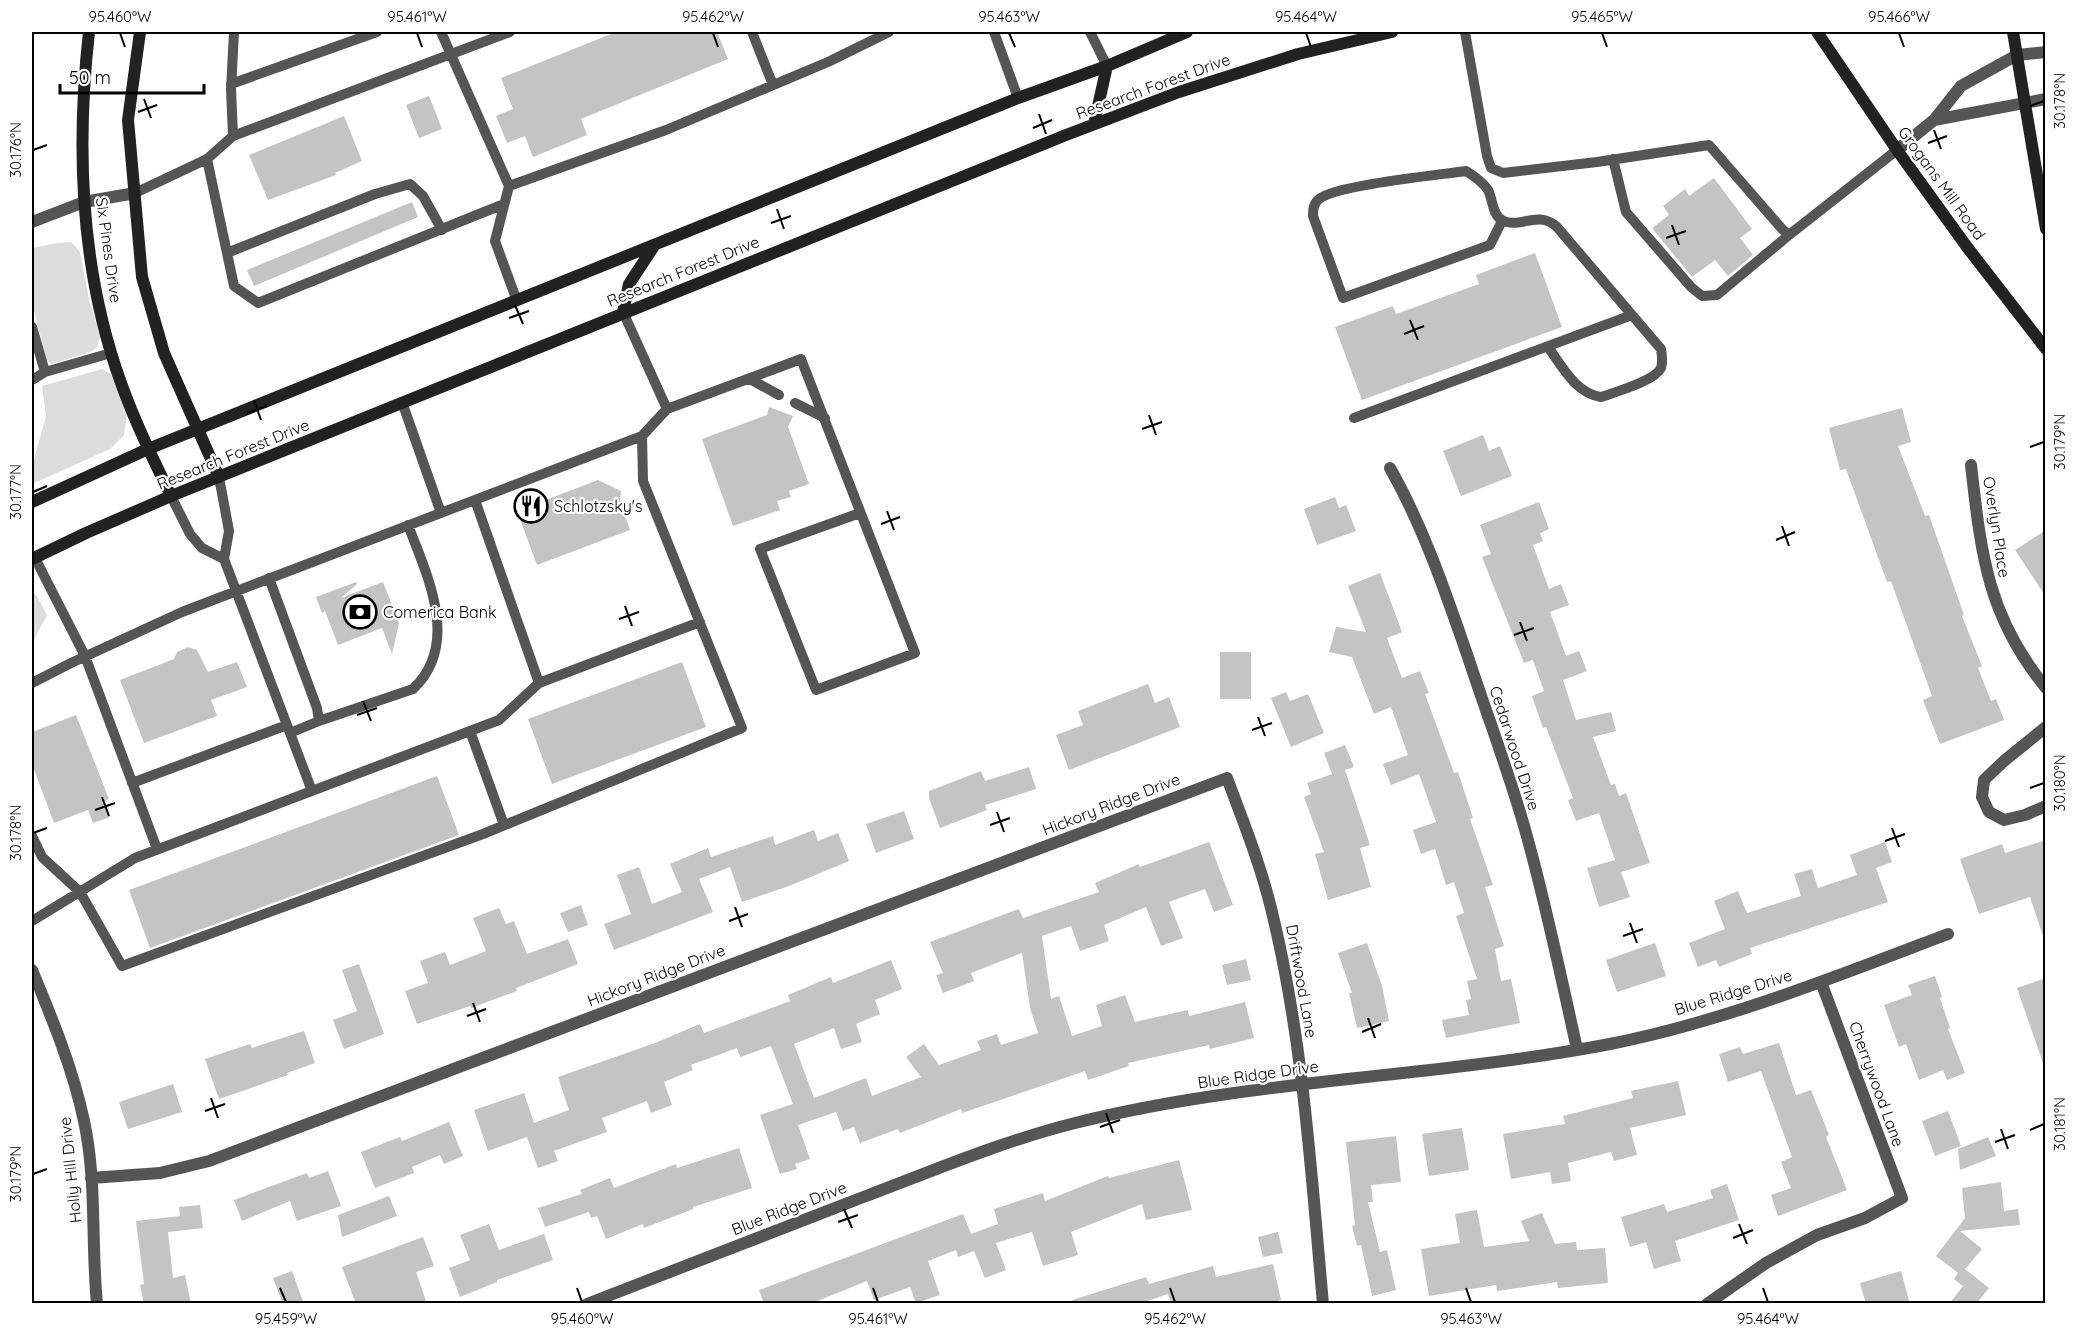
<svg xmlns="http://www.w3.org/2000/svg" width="2077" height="1335" viewBox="0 0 2077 1335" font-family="Quicksand,sans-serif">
<rect width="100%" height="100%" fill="#fff"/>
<path fill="#dcdcdc" d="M 71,242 L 80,252 L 89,299 L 100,336 L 97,347 L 90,352 L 52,364 L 47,361 L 32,303 L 32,248 L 57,243 Z
M 102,369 L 111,374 L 127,416 L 124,435 L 110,449 L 32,484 L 32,467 L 46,416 L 42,386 Z
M 32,592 L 36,595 L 47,615 L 32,643 Z"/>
<path fill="#c4c4c4" d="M 616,32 L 717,32 L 728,59 L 581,119 L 587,135 L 533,157 L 525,136 L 507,143 L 496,116 L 513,109 L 501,78 Z
M 429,96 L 442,129 L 419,138 L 406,105 Z
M 344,116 L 362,161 L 335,173 L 336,175 L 268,200 L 249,155 Z
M 1714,178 L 1752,229 L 1740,238 L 1753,255 L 1728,276 L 1715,260 L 1692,277 L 1652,228 L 1669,215 L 1663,206 L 1685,189 L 1689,196 Z
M 412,202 L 418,217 L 254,286 L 247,270 Z
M 1535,253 L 1562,327 L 1362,400 L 1335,327 L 1393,306 L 1396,314 L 1479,284 L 1476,275 Z
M 769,407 L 793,416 L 788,427 L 809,484 L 789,491 L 791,497 L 777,501 L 780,510 L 733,526 L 702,439 L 767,415 Z
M 1902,408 L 1911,442 L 1898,446 L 1925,516 L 1929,515 L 1964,615 L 1962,616 L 1982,666 L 1978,668 L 1991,701 L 1996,699 L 2004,720 L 1940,744 L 1923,700 L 1932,696 L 1891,581 L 1887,582 L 1846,469 L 1840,470 L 1829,428 Z
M 1483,435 L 1489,451 L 1500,446 L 1512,476 L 1461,496 L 1443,451 Z
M 598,480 L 621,491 L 620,502 L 630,530 L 537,565 L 517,511 Z
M 1335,497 L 1339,508 L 1346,505 L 1356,531 L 1317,545 L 1304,509 Z
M 1539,502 L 1549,529 L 1540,533 L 1543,541 L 1533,545 L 1549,589 L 1561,584 L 1569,605 L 1550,612 L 1566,656 L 1579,651 L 1587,671 L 1563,680 L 1576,720 L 1611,712 L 1616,731 L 1593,737 L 1611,785 L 1615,784 L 1619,796 L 1626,793 L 1650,863 L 1621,872 L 1630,897 L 1599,907 L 1587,868 L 1615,860 L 1599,813 L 1576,821 L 1568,800 L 1573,798 L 1546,727 L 1543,728 L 1532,696 L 1544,691 L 1533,660 L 1524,663 L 1482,557 L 1491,554 L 1480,525 Z
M 2046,530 L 2046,597 L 2015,550 Z
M 1380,573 L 1402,632 L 1387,638 L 1402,678 L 1420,671 L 1429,693 L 1425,694 L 1454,773 L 1458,772 L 1473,818 L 1470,819 L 1493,885 L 1485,887 L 1504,946 L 1495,949 L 1501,981 L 1511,979 L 1520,1023 L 1446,1038 L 1442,1020 L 1469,1015 L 1466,1000 L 1471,999 L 1467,981 L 1477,979 L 1456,916 L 1464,913 L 1454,882 L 1446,885 L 1435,849 L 1421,854 L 1413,830 L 1436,822 L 1419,774 L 1391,785 L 1383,764 L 1408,755 L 1391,707 L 1374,714 L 1352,657 L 1329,652 L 1336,627 L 1366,632 L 1348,586 Z
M 356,582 L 357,584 L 341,598 L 383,582 L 399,623 L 392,654 L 382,628 L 338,645 L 325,611 L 322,613 L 316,597 Z
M 188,647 L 197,650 L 208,672 L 237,662 L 247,687 L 211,700 L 217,716 L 144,743 L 120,680 L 174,659 L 177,652 Z
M 1220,652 L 1251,652 L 1251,699 L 1220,699 Z
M 682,662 L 706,727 L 552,784 L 528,719 Z
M 1148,684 L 1155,703 L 1169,697 L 1180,727 L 1069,770 L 1056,735 L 1083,725 L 1078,711 Z
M 1286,692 L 1290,701 L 1308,694 L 1324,733 L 1291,747 L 1271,698 Z
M 76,715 L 109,799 L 103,802 L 110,817 L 93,823 L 88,810 L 54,823 L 32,764 L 32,732 Z
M 1345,745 L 1354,767 L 1345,770 L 1370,845 L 1360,848 L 1371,887 L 1328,900 L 1315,854 L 1324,852 L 1304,797 L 1311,794 L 1307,783 L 1332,774 L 1324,753 Z
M 1029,767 L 1036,789 L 985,805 L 987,810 L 940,828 L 929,798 L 929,791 L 981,771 L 985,781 Z
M 437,776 L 459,835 L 150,948 L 129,890 Z
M 904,811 L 914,839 L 876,853 L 866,824 Z
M 814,830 L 818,841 L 838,833 L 849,861 L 789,886 L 742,902 L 730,867 L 699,879 L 713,912 L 614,950 L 604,924 L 631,914 L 617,875 L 639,867 L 652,904 L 682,892 L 670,864 L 708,848 L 711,857 L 773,836 L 775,845 Z
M 2046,840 L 2046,935 L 2043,936 L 2030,897 L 1979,914 L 1960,859 L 2002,844 L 2005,853 Z
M 1209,842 L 1233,905 L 1214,912 L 1205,889 L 1169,902 L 1183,938 L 1161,946 L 1146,907 L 1104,925 L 1109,941 L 1080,951 L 1071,926 L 1042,936 L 1051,999 L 1059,996 L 1072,1036 L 1102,1026 L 1096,1005 L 1125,995 L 1135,1022 L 1188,1010 L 1189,1016 L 1245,1002 L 1254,1038 L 1210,1049 L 1209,1045 L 1128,1063 L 1129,1066 L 1088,1080 L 1085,1071 L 962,1113 L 961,1109 L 900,1133 L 898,1129 L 860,1143 L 854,1127 L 843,1131 L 836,1112 L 798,1125 L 810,1159 L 795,1164 L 797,1169 L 780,1174 L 760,1115 L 793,1104 L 771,1046 L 740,1057 L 737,1048 L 691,1065 L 693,1070 L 664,1082 L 672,1105 L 651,1113 L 647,1101 L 602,1118 L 607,1132 L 554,1151 L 558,1161 L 538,1168 L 527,1137 L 488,1151 L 474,1110 L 524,1093 L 534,1123 L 569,1110 L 558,1077 L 655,1043 L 700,1024 L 704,1033 L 790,1001 L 788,995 L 831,977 L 833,983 L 891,960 L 902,989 L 875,1000 L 880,1014 L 856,1024 L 862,1042 L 841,1049 L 834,1028 L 794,1044 L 814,1098 L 866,1078 L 872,1096 L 921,1077 L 906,1057 L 924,1044 L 939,1065 L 981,1050 L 977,1041 L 997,1034 L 1001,1045 L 1038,1033 L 1030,1008 L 1022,953 L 971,973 L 974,981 L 943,993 L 936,975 L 943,973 L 930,942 L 1019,909 L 1023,918 L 1099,892 L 1095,883 L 1139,864 L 1140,867 Z
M 1885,842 L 1892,862 L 1876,868 L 1888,902 L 1750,948 L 1752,954 L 1719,967 L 1716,960 L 1698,967 L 1689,943 L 1725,929 L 1714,901 L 1738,891 L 1747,913 L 1801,896 L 1794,874 L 1812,869 L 1818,888 L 1857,875 L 1850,855 Z
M 581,905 L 588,925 L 568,932 L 560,913 Z
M 499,908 L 506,924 L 514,921 L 527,954 L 568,939 L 578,964 L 516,988 L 517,991 L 471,1008 L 470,1006 L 417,1024 L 405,991 L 428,983 L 420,961 L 445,952 L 450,965 L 486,951 L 473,918 Z
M 1367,943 L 1382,986 L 1389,1021 L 1357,1028 L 1349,993 L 1352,993 L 1338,953 Z
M 1655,943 L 1666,976 L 1617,992 L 1606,960 Z
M 1246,959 L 1251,980 L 1227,985 L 1222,965 Z
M 359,964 L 384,1034 L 344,1049 L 333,1020 L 357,1011 L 342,970 Z
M 1935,976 L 1942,997 L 1940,998 L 1950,1028 L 1948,1029 L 1965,1073 L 1947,1080 L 1943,1070 L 1919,1080 L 1906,1044 L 1899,1047 L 1884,1005 L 1912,995 L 1908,985 Z
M 2046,978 L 2046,1063 L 2043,1063 L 2017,988 Z
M 304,1031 L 315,1063 L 287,1073 L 288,1075 L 219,1099 L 205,1059 L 250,1044 L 252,1048 Z
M 1779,1043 L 1796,1095 L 1811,1090 L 1829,1135 L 1826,1137 L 1847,1190 L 1778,1216 L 1771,1195 L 1791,1188 L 1781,1162 L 1792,1157 L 1761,1071 L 1728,1082 L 1719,1054 L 1740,1047 L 1743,1054 Z
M 1678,1081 L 1686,1115 L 1630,1128 L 1637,1155 L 1614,1161 L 1611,1152 L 1568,1163 L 1571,1181 L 1552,1184 L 1550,1172 L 1511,1179 L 1503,1134 L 1565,1124 L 1563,1116 L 1633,1098 L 1631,1091 Z
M 173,1084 L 182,1112 L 128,1129 L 119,1102 Z
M 1948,1111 L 1961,1146 L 1935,1156 L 1922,1121 Z
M 449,1122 L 463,1156 L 444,1164 L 440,1155 L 412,1167 L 414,1173 L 375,1188 L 361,1152 L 400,1137 L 402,1141 Z
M 1462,1128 L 1469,1170 L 1429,1176 L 1422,1134 Z
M 1396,1136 L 1401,1182 L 1371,1185 L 1373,1202 L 1368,1202 L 1380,1252 L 1387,1250 L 1396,1290 L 1372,1296 L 1361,1245 L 1357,1246 L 1352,1226 L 1355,1225 L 1346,1142 Z
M 1988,1137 L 1996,1156 L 1960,1170 L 1958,1149 Z
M 739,1148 L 752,1188 L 693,1207 L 693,1209 L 644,1228 L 643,1224 L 606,1239 L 597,1216 L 591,1218 L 589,1212 L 545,1227 L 538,1208 L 582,1194 L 580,1190 L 610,1178 L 614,1188 L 676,1164 L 677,1168 Z
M 1179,1160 L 1192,1210 L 1146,1220 L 1142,1204 L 1071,1232 L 1078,1255 L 1043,1266 L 1032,1232 L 996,1243 L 1006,1270 L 985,1278 L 974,1251 L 958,1257 L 956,1250 L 928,1261 L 940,1295 L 916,1303 L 910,1287 L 874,1300 L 867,1281 L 810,1304 L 764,1304 L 759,1290 L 963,1214 L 971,1234 L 998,1224 L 994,1209 L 1043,1193 L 1045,1201 L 1108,1176 L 1109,1178 Z
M 328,1171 L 341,1206 L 297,1221 L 290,1201 L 242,1221 L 234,1200 L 307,1173 L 309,1178 Z
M 2001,1182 L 2004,1211 L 2018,1209 L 2020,1225 L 1960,1231 L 1982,1249 L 1965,1269 L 1989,1288 L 1976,1304 L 1949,1304 L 1963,1286 L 1954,1279 L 1958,1273 L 1936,1256 L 1965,1218 L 1962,1188 Z
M 1727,1184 L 1739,1220 L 1675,1241 L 1681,1261 L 1654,1269 L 1646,1242 L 1630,1247 L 1621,1217 L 1664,1204 L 1667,1212 L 1713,1198 L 1710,1190 Z
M 389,1196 L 397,1216 L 342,1237 L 338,1215 Z
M 200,1205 L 203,1228 L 168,1232 L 173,1278 L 185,1275 L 191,1304 L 144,1304 L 140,1285 L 144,1284 L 136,1221 L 180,1216 L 179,1207 Z
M 1477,1210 L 1484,1247 L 1529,1241 L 1521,1221 L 1542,1213 L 1555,1244 L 1576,1242 L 1577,1250 L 1605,1248 L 1608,1283 L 1558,1288 L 1557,1282 L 1497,1291 L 1496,1285 L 1429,1296 L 1421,1249 L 1460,1243 L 1455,1214 Z
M 489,1224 L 499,1250 L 544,1234 L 553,1260 L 497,1280 L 497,1282 L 460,1297 L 449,1268 L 470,1260 L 460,1235 Z
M 1278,1232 L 1283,1253 L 1263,1257 L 1258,1237 Z
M 423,1237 L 434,1266 L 416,1272 L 427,1304 L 356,1304 L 342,1267 Z
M 1273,1264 L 1281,1300 L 1266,1304 L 1171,1304 L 1168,1294 L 1138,1304 L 1073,1304 L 1072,1300 L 1146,1277 L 1149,1284 L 1213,1266 L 1216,1277 Z
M 292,1271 L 304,1304 L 283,1304 L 273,1278 Z
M 1901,1271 L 1910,1304 L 1866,1304 L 1860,1283 Z"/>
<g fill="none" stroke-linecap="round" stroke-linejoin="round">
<path stroke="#555" stroke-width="10" d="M 441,32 L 509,186
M 752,32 L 773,85
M 994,32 L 1018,98
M 1090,32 L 1107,66
M 1465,32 L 1487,156 L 1491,168 L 1503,173 L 1597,162 L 1709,145 L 1783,230 L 1789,235 L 1897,150
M 231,84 L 377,32
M 233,136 L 231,89 L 234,32
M 207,159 L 234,286 L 258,303 L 504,204
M 1613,159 L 1626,212 L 1691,287 L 1702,296 L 1717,295 L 1789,235
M 135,193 L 207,159 L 233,136 L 510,32
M 1502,221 L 1490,245 L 1343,298 L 1313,216 C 1313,210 1313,204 1319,199 C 1336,185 1439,175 1466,171 C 1474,176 1483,182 1488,190 C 1493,199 1492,215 1502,220 C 1520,230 1537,209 1557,227 L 1661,349 C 1662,355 1663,362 1661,368 C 1655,381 1615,392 1601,397 C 1575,393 1562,366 1548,347
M 227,253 L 375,194 L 410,184 L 423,196 L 442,230
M 517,301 L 495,241 L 509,186 L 666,130 L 828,62 L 889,32
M 623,312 L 667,409 L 801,359 L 915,653 L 816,690 L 760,549 L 860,513
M 32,327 L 45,372 L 111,353
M 750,379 L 779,395
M 32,380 L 45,372
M 402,402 L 441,513
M 795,403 L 825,418
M 1354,418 L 1632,315
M 219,477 L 229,531 L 224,559 L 312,791
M 171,496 L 190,534 L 202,548 L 224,559
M 35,558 L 85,656 L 157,849
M 269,578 L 317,708 L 319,721 L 290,733
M 32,683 L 71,663 L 182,612 L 642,436 L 667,409
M 539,683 L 700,622
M 319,721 L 413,689 C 461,644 427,575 408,525
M 470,731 L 504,825
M 132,783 L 287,725
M 32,836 L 42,857 L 80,892 L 122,966 L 483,834 L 742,728 L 643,481 L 642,436
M 32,921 L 135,858 L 499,720 L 539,683 L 475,500"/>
<path stroke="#555" stroke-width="12" d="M 1934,120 L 2046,99
M 1897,150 L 1934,120 L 1961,86 L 2017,55 L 2046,52
M 32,222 L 84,202 L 135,193
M 1971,465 C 1981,553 1987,616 2046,688
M 1390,468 C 1424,528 1446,594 1469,660 C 1488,718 1510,775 1526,833 C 1546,904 1561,977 1577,1049
M 2046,727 L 2004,761 L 1984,780 L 1982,797 L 1989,812 L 2004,820 L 2025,815 L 2046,806
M 32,970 C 52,1018 73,1069 84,1121 C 97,1181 91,1243 97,1304
M 91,1178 L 160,1173 L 209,1161 L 1227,778 C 1243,821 1260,863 1271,908 C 1303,1037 1311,1171 1323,1304
M 587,1304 C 680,1268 773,1232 866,1196 C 935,1170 1003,1141 1075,1123 C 1250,1079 1432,1078 1610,1044 C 1726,1021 1837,976 1948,934
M 1707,1304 L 1766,1263 L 1817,1235 L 1865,1218 L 1902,1198 L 1821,982"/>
<path stroke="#222" stroke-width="12" d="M 89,32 C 76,148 81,272 121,383 C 135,422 153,459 171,496
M 140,32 L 128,120 L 142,277 L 164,353 L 219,477
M 1817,32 L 1897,150 L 1967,247 L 2046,349
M 2013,32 L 2046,229
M 1094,124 L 1107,66
M 623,312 L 629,284 L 654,246
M 32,502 L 148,449 L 1018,98 L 1107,66 L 1187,32
M 32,559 L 86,533 L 171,496 L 1066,135 L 1179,92 L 1298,54 L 1392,32"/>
</g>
<path fill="none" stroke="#000" stroke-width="2" d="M 120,33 L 125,47M 417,33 L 422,47M 713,33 L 718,47M 1009,33 L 1015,47M 1306,33 L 1311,47M 1602,33 L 1607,47M 1899,33 L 1904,47M 144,99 L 151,118M 2030,106 L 2044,101M 138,112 L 157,105M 1039,114 L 1046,134M 1033,128 L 1052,120M 1934,130 L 1941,149M 1928,143 L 1947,136M 33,150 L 47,145M 777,209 L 784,229M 771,223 L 791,216M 1672,225 L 1679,245M 1666,238 L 1686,231M 515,305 L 523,324M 509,318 L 529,311M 1410,320 L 1418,340M 1404,334 L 1424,326M 254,400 L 261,420M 247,413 L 267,406M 1149,415 L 1156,435M 1142,429 L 1162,422M 2030,447 L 2044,442M 33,492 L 47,486M 887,511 L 894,530M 881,524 L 900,517M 1782,526 L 1789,546M 1776,540 L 1795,532M 625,606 L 632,626M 619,619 L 639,612M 1520,622 L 1527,641M 1514,635 L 1534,628M 363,701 L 371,721M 357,715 L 377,708M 1258,717 L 1265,736M 1252,730 L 1272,723M 2030,788 L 2044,783M 102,797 L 109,816M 95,810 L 115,803M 997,812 L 1004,832M 990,825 L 1010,818M 1892,828 L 1899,847M 33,833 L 47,828M 1885,841 L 1905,834M 735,907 L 742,927M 729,921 L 748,914M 1630,923 L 1637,943M 1623,936 L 1643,929M 473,1003 L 480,1022M 467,1016 L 486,1009M 1368,1018 L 1375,1038M 1362,1032 L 1381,1024M 211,1098 L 218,1118M 205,1111 L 225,1104M 1106,1113 L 1113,1133M 1100,1127 L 1120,1120M 2001,1129 L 2008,1149M 2030,1130 L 2044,1124M 1995,1142 L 2015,1135M 33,1174 L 47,1169M 844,1209 L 852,1228M 838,1222 L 858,1215M 1739,1224 L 1747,1244M 1733,1238 L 1753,1230M 280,1288 L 286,1302M 577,1288 L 582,1302M 873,1288 L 878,1302M 1170,1288 L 1175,1302M 1466,1288 L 1471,1302M 1763,1288 L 1768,1302"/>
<defs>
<g id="restaurant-ring" transform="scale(1.725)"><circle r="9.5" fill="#fff" stroke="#000" stroke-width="1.5"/><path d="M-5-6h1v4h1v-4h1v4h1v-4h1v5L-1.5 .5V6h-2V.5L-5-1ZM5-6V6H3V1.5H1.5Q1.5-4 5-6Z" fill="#000"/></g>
<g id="bank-ring" transform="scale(1.725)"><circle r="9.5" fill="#fff" stroke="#000" stroke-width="1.5"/><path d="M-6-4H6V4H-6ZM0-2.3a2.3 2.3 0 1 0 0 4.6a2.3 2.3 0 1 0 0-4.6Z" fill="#000"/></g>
</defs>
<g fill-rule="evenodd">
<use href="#restaurant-ring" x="531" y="506"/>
<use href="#bank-ring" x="360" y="612"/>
</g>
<g text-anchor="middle" stroke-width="4.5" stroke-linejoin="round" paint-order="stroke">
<g font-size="16" fill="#000" stroke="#fff">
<text transform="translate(1153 86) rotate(-20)" y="6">Research Forest Drive</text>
<text transform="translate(1942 183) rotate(54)" y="6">Grogans Mill Road</text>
<text transform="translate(109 250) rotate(82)" y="6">Six Pines Drive</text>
<text transform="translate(683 271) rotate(-22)" y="6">Research Forest Drive</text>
<text transform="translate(233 454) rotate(-22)" y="6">Research Forest Drive</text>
<text transform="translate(1997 527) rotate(81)" y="6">Overlyn Place</text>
<text transform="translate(1515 748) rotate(72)" y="6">Cedarwood Drive</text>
<text transform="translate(1111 804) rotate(-21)" y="6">Hickory Ridge Drive</text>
<text transform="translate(656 975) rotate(-21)" y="6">Hickory Ridge Drive</text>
<text transform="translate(1302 981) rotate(80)" y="6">Driftwood Lane</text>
<text transform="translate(1733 992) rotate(-17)" y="6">Blue Ridge Drive</text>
<text transform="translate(1258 1074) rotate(-8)" y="6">Blue Ridge Drive</text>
<text transform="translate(1877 1084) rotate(70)" y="6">Cherrywood Lane</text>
<text transform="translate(70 1170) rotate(-96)" y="6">Holly Hill Drive</text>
<text transform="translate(789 1208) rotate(-21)" y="6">Blue Ridge Drive</text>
</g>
<g font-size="16" fill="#000" stroke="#fff" text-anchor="start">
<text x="554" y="512">Schlotzsky's</text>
<text x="383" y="618">Comerica Bank</text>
</g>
</g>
<rect width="2077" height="1335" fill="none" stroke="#ffffff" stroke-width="66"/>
<path d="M60 84v9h144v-9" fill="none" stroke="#000000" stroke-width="3"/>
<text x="69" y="84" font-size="18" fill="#000000" stroke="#ffffff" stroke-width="4.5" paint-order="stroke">50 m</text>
<rect x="33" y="33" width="2011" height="1269" fill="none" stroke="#000" stroke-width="2"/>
<g font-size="15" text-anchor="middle" fill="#000">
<text x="120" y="22">95.460°W</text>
<text x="417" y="22">95.461°W</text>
<text x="713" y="22">95.462°W</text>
<text x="1009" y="22">95.463°W</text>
<text x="1306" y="22">95.464°W</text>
<text x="1602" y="22">95.465°W</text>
<text x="1899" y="22">95.466°W</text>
<text transform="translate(2060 101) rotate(-90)" y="5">30.178°N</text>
<text transform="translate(16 150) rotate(-90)" y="5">30.176°N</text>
<text transform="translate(2060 442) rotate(-90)" y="5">30.179°N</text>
<text transform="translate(16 492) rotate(-90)" y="5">30.177°N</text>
<text transform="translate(2060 783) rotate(-90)" y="5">30.180°N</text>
<text transform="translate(16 833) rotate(-90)" y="5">30.178°N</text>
<text transform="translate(2060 1124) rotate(-90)" y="5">30.181°N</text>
<text transform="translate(16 1174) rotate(-90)" y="5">30.179°N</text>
<text x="286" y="1324">95.459°W</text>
<text x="582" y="1324">95.460°W</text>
<text x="878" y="1324">95.461°W</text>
<text x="1175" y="1324">95.462°W</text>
<text x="1471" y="1324">95.463°W</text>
<text x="1768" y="1324">95.464°W</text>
</g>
</svg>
